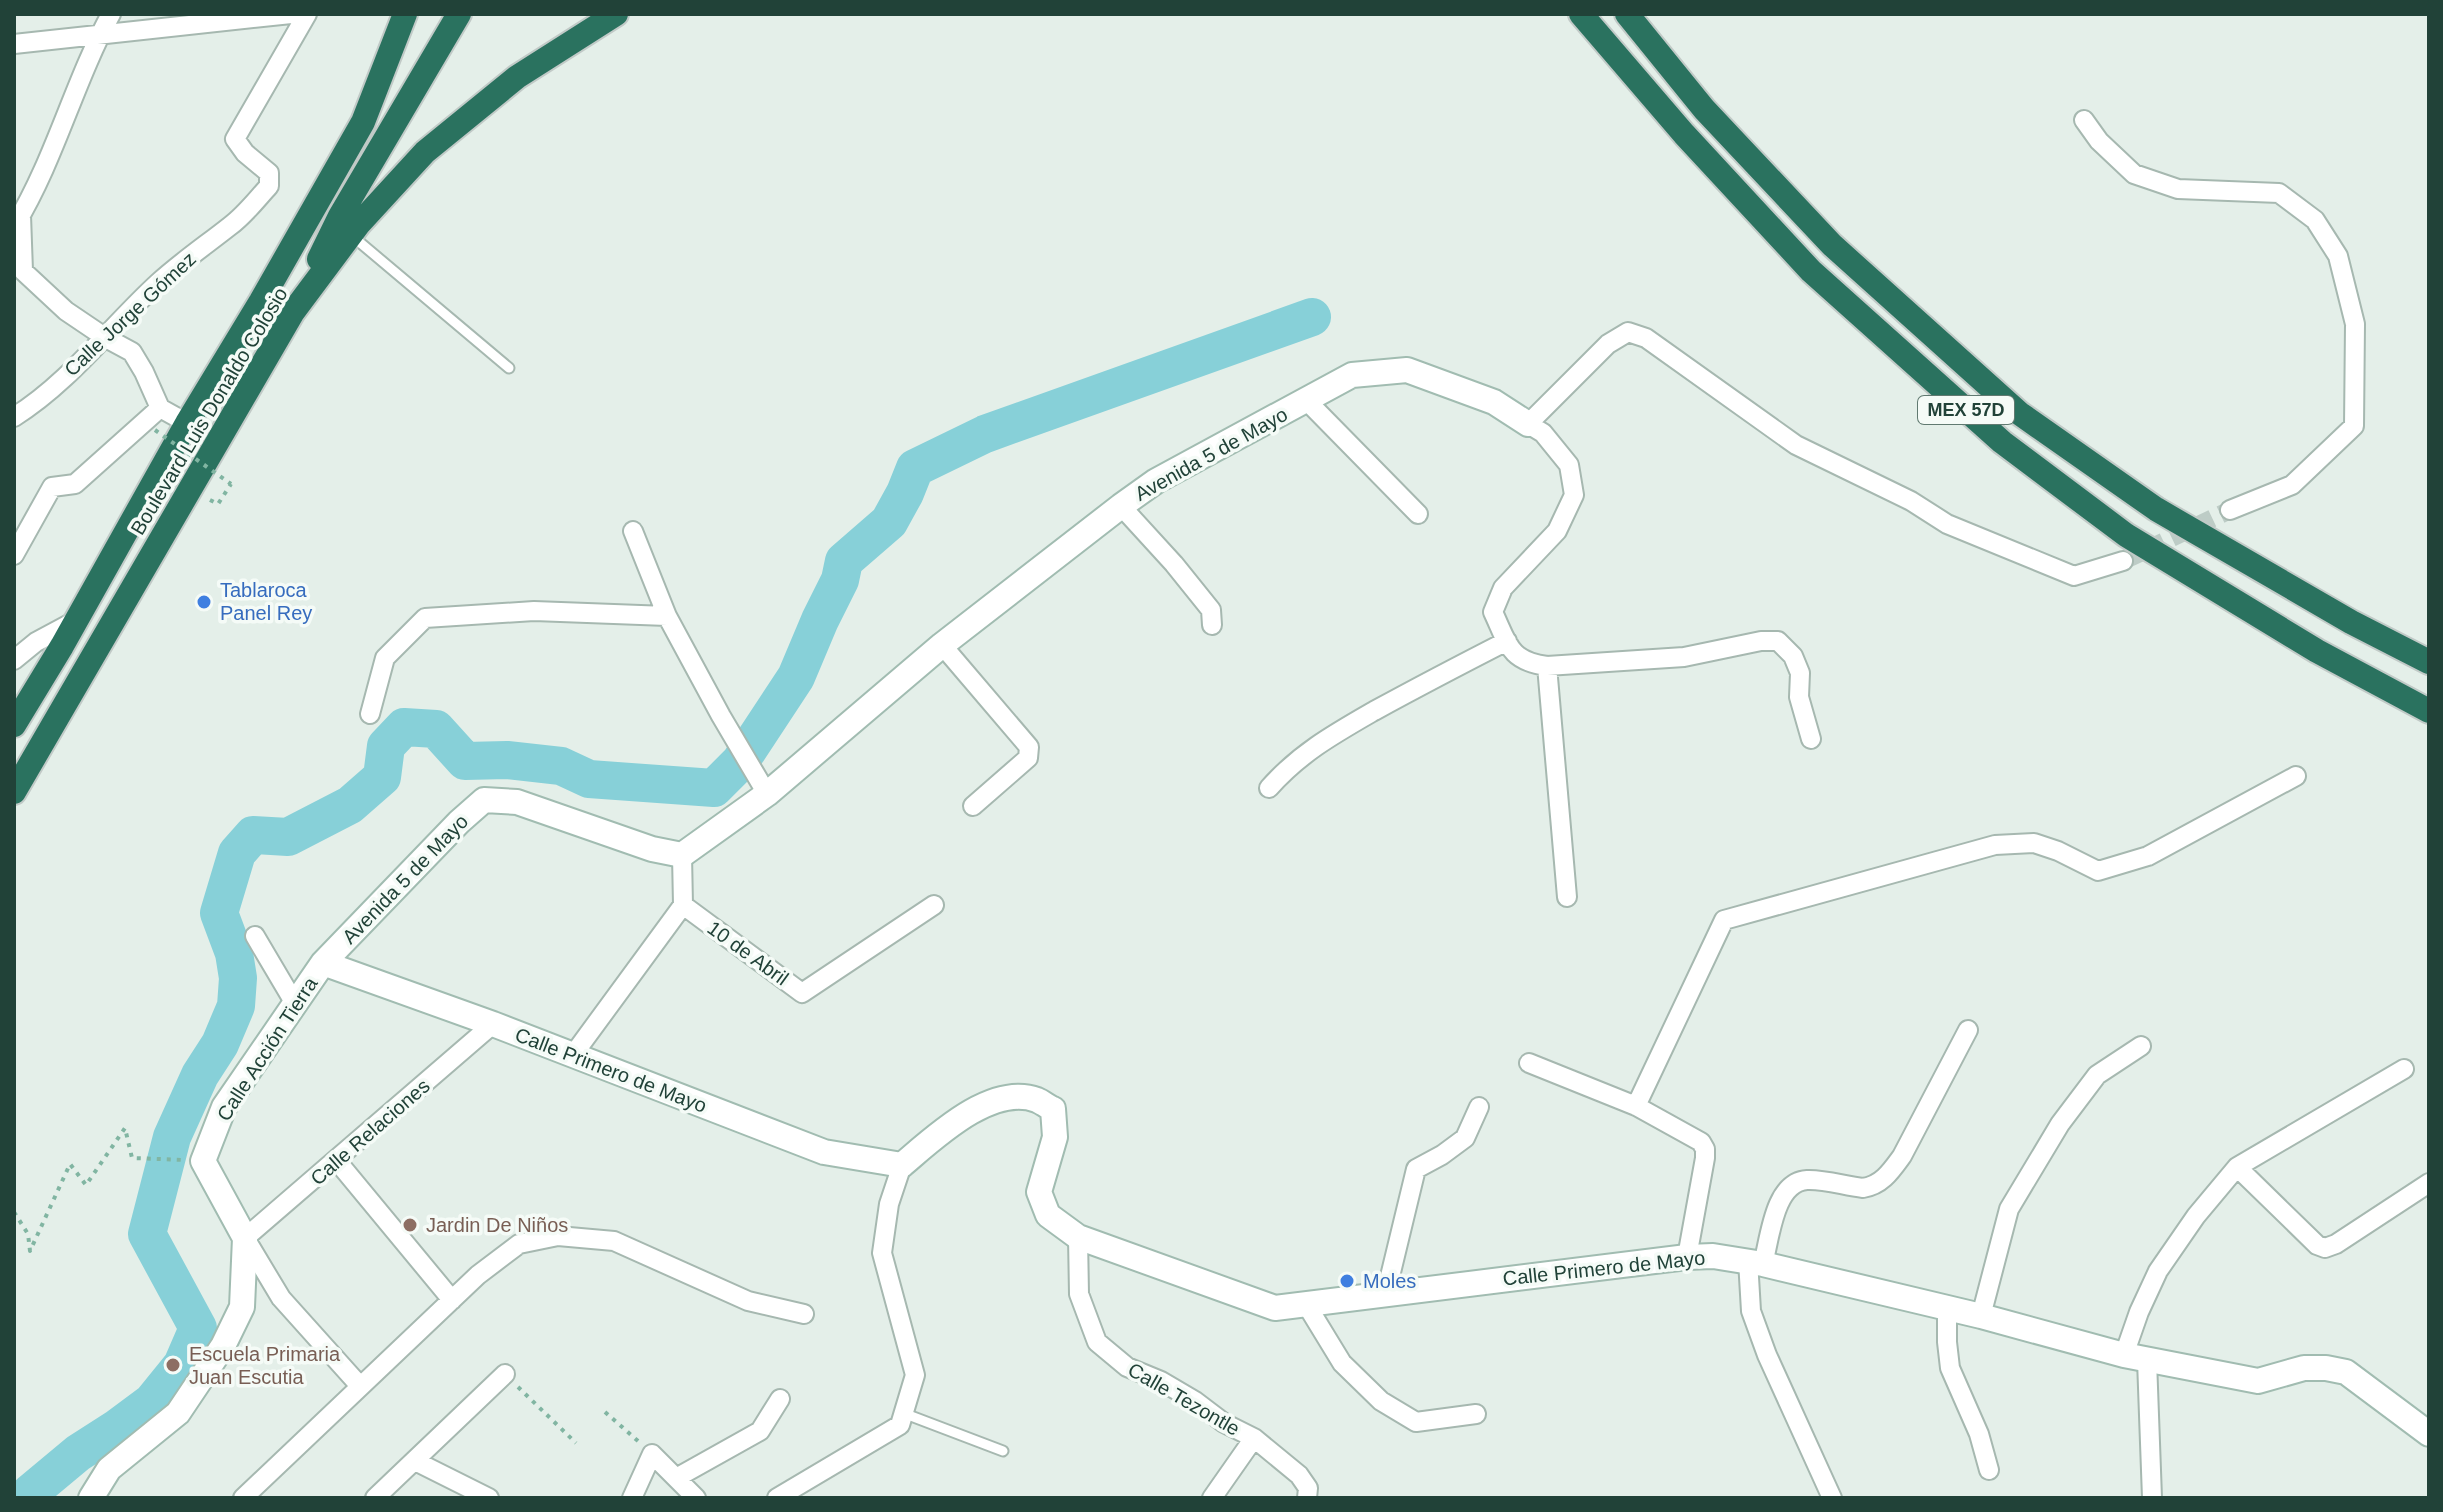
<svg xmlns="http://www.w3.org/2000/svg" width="2443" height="1512" viewBox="0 0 2443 1512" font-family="Helvetica,sans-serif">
<rect width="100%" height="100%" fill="#e4efe9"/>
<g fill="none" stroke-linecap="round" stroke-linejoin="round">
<path stroke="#87d0d8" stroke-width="38" d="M 29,1498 L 30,1493 L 78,1453 L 117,1428 L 152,1402 L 182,1365 L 198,1328 L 147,1234 L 172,1137 L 200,1075 L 220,1044 L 236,1006 L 238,978 L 234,953 L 219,913 L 237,853 L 253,835 L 288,837 L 350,805 L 382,777 L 386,746 L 404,727 L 436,729 L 465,761 L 507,760 L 561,766 L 589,779 L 714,788 L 740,762 L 796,677 L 820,620 L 840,580 L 844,561 L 889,522 L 905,493 L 915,468 L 985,434 L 1312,317"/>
<path stroke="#bdccc6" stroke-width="18" stroke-dasharray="18 9" stroke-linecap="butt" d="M 2123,561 L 2230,510"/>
<g stroke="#a6b8b0" stroke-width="13">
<path id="lane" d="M 351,235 L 509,368
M 903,1413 L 1003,1451"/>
</g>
<g stroke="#a6b8b0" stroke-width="22">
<path id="street" d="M 14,44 L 291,14
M 2084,120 L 2099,141 L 2134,174 L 2178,189 L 2279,193 L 2315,220 L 2338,256 L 2355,324 L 2354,426 L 2292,485 L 2230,510
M 21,215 L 23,271 L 66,311 L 106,338 L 132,352 L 144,372 L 160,408 L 187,423
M 15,225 C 55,159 74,82 111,14
M 1307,401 L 1418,514
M 14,417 C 70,382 110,327 158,283 C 181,262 206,245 230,226 C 245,215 257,199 269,186 L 269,173 L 245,153 L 235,139 L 307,14
M 1121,506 L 1174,564 L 1211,610 L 1212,625
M 633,531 L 667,616 L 721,716 L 767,794
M 14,555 L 52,487 L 75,484 L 160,408
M 942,645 L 1029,747 L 1028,758 L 973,806
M 14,660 L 36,642 L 77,620
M 1547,666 L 1567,897
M 370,714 L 385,658 L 425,618 L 534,611 L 667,616
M 1811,739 L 1799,697 L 1800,673 L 1793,656 L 1778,641 L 1761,641 L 1684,657 L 1547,666 C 1509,661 1508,644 1493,612 L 1503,588 L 1557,531 L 1574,495 L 1569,465 L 1543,433 L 1528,424 L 1608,344 L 1628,332 L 1646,338 L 1796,445 L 1911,501 L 1947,524 L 2074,576 L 2123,561
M 1269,788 C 1300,753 1334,734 1374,711 C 1418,687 1462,664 1507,641
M 682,855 L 683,905 L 802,993 L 934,905
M 255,936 L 294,1002
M 573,1055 L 683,905
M 1529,1063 L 1636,1106 L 1701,1142 L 1705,1149 L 1705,1158 L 1687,1257
M 1636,1106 L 1724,920 L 1995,845 L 2034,843 L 2058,851 L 2098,871 L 2148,856 L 2296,776
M 337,1161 L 452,1300
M 2237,1167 L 2317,1245 L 2325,1248 L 2336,1244 L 2429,1183
M 1078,1237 L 1079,1294 L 1097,1342 L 1127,1367 L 1161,1381 L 1195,1401 L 1224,1423 L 1254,1438 L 1299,1475 L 1308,1488 L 1307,1498
M 1748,1260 L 1751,1311 L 1767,1355 L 1832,1498
M 1763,1264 C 1770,1238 1774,1182 1807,1180 C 1824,1179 1845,1186 1863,1188 C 1882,1185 1891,1171 1902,1156 L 1968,1030
M 1386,1293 L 1416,1169 L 1442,1155 L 1465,1138 L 1479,1107
M 1306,1304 L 1342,1363 L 1381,1401 L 1416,1422 L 1476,1414
M 1947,1308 L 1947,1342 L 1950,1368 L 1979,1434 L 1989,1470
M 1981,1316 L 2009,1209 L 2060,1124 L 2097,1075 L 2141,1046
M 2124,1355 L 2139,1312 L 2158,1271 L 2196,1216 L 2237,1167 L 2404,1069
M 2147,1360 L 2152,1498
M 360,1386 L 281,1298 L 245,1238 L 493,1024
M 415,1461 L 489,1498
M 676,1478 L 760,1431 L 780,1399
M 243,1498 L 478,1275 L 519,1244 L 558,1236 L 614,1241 L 748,1301 L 804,1314
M 375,1498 L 505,1374
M 632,1498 L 652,1454 L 696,1498
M 777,1498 L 900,1425 L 915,1375 L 882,1253 L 889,1204 L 902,1165
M 1212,1498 L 1254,1438"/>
</g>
<g stroke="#a1bcb1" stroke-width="28">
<path id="secondary" d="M 323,963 L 493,1024 L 824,1152 L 902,1165 C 934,1138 991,1083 1037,1100 C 1042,1102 1048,1107 1053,1109 L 1055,1137 L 1039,1192 L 1048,1215 L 1078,1237 L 1275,1308 L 1687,1257 L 1713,1256 L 1763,1264 L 1981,1316 L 2124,1355 L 2258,1381 L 2304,1368 L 2326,1368 L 2346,1372 L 2429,1434
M 91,1498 L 109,1469 L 178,1413 L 223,1346 L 242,1307 L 245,1238 L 203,1161 L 224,1107 L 323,963 L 459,822 L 484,800 L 517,802 L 652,849 L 682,855 L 767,794 L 942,645 L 1121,506 L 1156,481 L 1352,375 L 1407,370 L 1494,402 L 1528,424"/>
</g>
<g stroke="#c1cac7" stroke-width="28">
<path id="highway" d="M 1581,14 L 1684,134 L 1811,271 L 2002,442 L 2126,535 L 2317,651 L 2429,711
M 1627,14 L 1704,109 L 1832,245 L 2019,413 L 2156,509 L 2351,622 L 2429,662
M 319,259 L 340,216 L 459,14
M 14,725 L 62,646 L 187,423 L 261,301 L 363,122 L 405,14
M 14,792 L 293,312 L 358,225 L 425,152 L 517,77 L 616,14"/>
</g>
<path stroke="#81b5a2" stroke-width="4" stroke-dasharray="4 6" stroke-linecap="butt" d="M 210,500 L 218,504 L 231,484
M 14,1212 L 28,1234 L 30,1251 L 70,1164 L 86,1185 L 125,1128 L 132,1158 L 184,1160
M 518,1387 L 576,1443
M 605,1412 L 638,1441"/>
<use href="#lane" stroke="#fff" stroke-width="9"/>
<use href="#street" stroke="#fff" stroke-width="18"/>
<use href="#secondary" stroke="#fff" stroke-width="24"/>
<use href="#highway" stroke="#2a725f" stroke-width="24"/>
<path stroke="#81b5a2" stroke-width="4" stroke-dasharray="4 6" stroke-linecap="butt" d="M 155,430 L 231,484"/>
</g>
<g fill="#3f7fe0" stroke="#f5fbf7" stroke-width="3">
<circle cx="204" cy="602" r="8"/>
<circle cx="1347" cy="1281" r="8"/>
</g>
<g fill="#8d6e63" stroke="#f5fbf7" stroke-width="3">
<circle cx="410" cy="1225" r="8"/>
<circle cx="173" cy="1365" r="8"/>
</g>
<g text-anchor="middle" stroke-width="7" stroke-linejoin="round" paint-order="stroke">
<rect fill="#f5fbf7" stroke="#617a71" stroke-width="2" x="1918" y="396" width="96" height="28" rx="6"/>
<g font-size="18" font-weight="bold" fill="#214238">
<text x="1966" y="416">MEX 57D</text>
</g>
<g font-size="20" fill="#214238" stroke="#f5fbf7">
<text transform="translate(130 314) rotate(-43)" y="7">Calle Jorge Gómez</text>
<text transform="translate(209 411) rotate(-59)" y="7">Boulevard Luis Donaldo Colosio</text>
<text transform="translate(1211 454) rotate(-29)" y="7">Avenida 5 de Mayo</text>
<text transform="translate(405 879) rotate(-46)" y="7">Avenida 5 de Mayo</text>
<text transform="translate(748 953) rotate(36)" y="7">10 de Abril</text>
<text transform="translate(267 1049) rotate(-57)" y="7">Calle Acción Tierra</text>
<text transform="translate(611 1070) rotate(21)" y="7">Calle Primero de Mayo</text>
<text transform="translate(370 1132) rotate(-41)" y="7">Calle Relaciones</text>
<text transform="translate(1604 1268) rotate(-6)" y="7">Calle Primero de Mayo</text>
<text transform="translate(1184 1399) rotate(30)" y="7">Calle Tezontle</text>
</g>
<g font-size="20" fill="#366cbe" stroke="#f5fbf7" text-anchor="start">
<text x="220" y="597">Tablaroca<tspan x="220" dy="23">Panel Rey</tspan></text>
<text x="1363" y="1288">Moles</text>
</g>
<g font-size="20" fill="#785e54" stroke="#f5fbf7" text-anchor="start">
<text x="426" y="1232">Jardin De Niños</text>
<text x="189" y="1361">Escuela Primaria<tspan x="189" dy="23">Juan Escutia</tspan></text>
</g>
</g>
<rect width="2443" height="1512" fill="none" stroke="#214238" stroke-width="32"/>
</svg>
